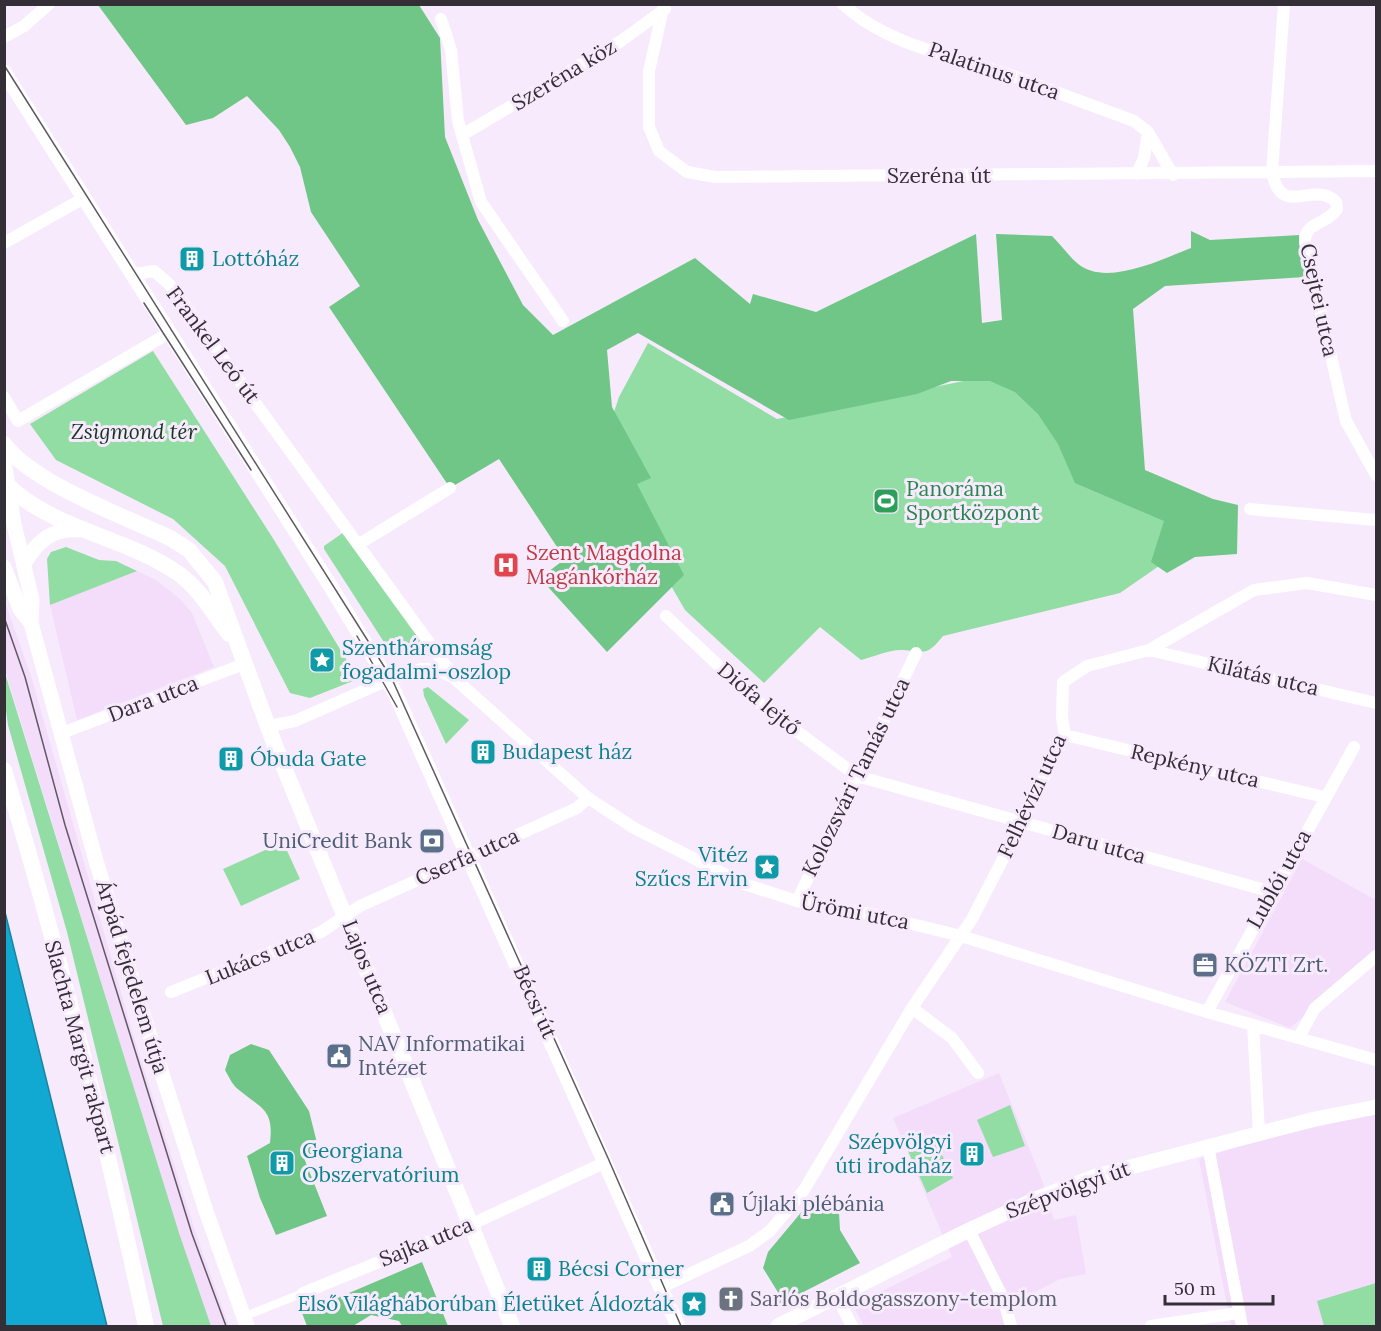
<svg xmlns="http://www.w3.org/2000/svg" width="1381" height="1331" viewBox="0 0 1381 1331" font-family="Lora,serif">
<rect width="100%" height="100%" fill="#f7eafc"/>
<path fill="#f3ddfa" d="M 137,571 L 156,580 L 179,598 L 192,613 L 214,667 L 77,720 L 50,605 Z
M 4,599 L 31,676 L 132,1031 L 197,1237 L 229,1326 L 211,1326 L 182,1244 L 5,670 Z
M 1302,859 L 1376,900 L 1376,954 L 1290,1028 L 1225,1002 Z
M 999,1073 L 1042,1180 L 1054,1220 L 1076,1215 L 1086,1274 L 1060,1279 L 1006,1307 L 1011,1326 L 864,1326 L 853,1305 L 952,1257 L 893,1118 Z
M 1376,1114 L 1376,1326 L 1231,1326 L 1199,1159 L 1262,1139 Z"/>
<path fill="#91dda3" d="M 648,343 L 777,419 L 998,374 L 1170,518 L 1159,566 L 1120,593 L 943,636 C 926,657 926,651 903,650 C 890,649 873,657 861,660 L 820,627 L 764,683 L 685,610 L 655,558 L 612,418 L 619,397 Z
M 153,351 L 274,540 L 358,679 L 310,698 L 290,693 L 225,566 L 173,519 L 56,460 L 30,424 Z
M 344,532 L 433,655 L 402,658 L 391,653 L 324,549 L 324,546 Z
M 66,547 L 99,560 L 116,561 L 137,571 L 50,605 L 47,559 L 51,552 Z
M 4,670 L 179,1233 L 211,1326 L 163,1326 L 67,932 L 8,725 L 5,703 Z
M 428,687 L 469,720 L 446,744 L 424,696 L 423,689 Z
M 283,842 L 300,879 L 241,906 L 223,869 Z
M 1010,1105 L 1025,1146 L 993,1157 L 977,1120 Z
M 943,1135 L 946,1150 L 941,1153 L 953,1178 L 927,1193 L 908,1151 Z
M 1376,1283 L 1376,1326 L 1324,1326 L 1317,1301 Z"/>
<path fill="#6fc686" d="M 98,5 L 419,5 L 440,38 L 445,137 L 478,220 L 523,305 L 553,335 L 695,258 L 750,304 L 753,294 L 816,312 L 976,234 L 982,323 L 1002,320 L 996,234 L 1052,236 C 1061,245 1068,255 1077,263 C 1105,288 1162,259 1191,248 L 1191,231 L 1210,240 L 1299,235 L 1305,277 L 1165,286 L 1133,309 L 1145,470 L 1213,499 L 1238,505 L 1237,554 L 1195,557 L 1167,573 L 1151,562 L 1164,521 L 1075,483 L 1058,444 L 1038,414 L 1015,392 L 990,381 L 951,381 L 917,394 L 789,420 L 638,333 L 607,350 L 612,407 L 651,478 L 637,484 L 684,575 L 607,652 L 540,578 L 565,559 L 499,459 L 450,488 L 329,307 L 360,286 L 311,212 L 300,167 L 290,147 L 279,130 L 247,96 L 213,118 L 186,125 Z
M 251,1044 L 269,1050 L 309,1111 L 317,1143 L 314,1155 L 304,1158 L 327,1216 L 276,1235 L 260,1198 L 247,1156 L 270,1143 C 274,1109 262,1109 239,1090 C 233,1086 229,1077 225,1070 L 230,1055 Z
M 814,1197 L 839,1213 L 840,1230 L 860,1263 L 778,1305 L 779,1294 L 763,1268 L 768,1252 Z
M 422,1262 L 448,1326 L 402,1326 L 399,1321 L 371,1315 L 353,1326 L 307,1326 L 302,1313 Z"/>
<path fill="#11a8d2" stroke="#1c83a3" stroke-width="1.5" d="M 4,912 L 5,912 L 107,1326 L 5,1326 Z"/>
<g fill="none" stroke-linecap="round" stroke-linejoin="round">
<path stroke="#fff" stroke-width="8" d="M 243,1317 L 303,1293"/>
<path stroke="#fff" stroke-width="12" d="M 664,4 L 649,71 L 649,127 L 659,151 L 687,172 L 715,177 L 1376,171
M 843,4 C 888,46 954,56 1010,75 C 1051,90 1093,106 1134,121 L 1148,132 L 1173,175
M 1284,4 L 1272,172 C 1281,220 1314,179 1336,202 L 1337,209 C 1327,225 1304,221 1305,243 L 1346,421 L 1376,475
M 441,19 L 451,50 L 458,121 L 481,202 L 563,321
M 4,37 L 24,26 L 49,4
M 462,135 L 621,41 L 665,9
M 1137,174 L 1144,158 L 1148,132
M 4,243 L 84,198
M 129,270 L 135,274 L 154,271 L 169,284 L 454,677
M 4,397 L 18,421 L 169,333
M 1250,509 L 1376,520
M 359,544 L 450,488
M 666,616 L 755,700 L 857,776 L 1272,892
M 1149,650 L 1376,703
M 269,726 L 295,721 L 388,680 L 421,669 L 436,669 L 454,678 L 588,798 L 634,828 L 744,884 L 797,901 L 875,915 L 961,936 L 1207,1012 L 1376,1060
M 62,733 L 244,664
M 1065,735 L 1324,797
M 797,901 L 916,653
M 171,992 L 321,932 L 360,906 L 577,808 L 588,798
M 912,1008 L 952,1038 L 978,1073
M 1207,1012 L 1354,747
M 1253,1025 L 1259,1132
M 1299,1037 L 1315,1008 L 1376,956
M 1208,1146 L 1242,1326
M 969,1230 L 1003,1298 L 1011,1326
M 662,1287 L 749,1246 L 770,1231 L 804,1190 L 912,1008 L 972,919 L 1022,822 L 1065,735 L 1062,717 L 1063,682 L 1087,666 L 1149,650 L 1254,590 L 1307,583 L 1376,595
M 303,1293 L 472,1224 L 606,1162
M 837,1297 L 852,1326
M 1151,1326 L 1238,1313"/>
<path stroke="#fff" stroke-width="15" d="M 4,72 L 331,587 L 394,691 L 678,1326
M 4,461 L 14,524 L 32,600 L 31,623 L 96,861 L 140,1005 L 206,1211 L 247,1326
M 25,562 C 38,541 52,528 79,530
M 4,567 L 20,609 L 31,623
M 778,1326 L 969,1230 L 1038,1198 L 1096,1176 L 1315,1119 L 1376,1107"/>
<path stroke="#fff" stroke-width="16" d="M 4,444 C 33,484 127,517 172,539 L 189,550 L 215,582 L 274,743 L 512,1326
M 4,482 C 53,531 123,535 179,574 C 200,589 213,613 229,634
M 4,770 C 60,953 106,1140 146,1326"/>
<path stroke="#605963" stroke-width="1.5" d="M 4,65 L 392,679 L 608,1158 L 681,1326
M 144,303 L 251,470
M 4,617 L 25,677 L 65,825 L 192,1234 L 226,1326
M 357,636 L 397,707"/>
</g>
<defs>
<g id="building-square" transform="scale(1.35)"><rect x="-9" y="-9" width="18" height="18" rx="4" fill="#0f9aa8" stroke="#f7eafc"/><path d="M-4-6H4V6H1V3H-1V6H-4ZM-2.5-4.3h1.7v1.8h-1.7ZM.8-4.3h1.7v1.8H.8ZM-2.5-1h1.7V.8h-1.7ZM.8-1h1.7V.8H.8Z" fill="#fff"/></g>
<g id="stadium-square" transform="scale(1.35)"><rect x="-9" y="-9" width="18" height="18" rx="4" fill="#2e9e5b" stroke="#f7eafc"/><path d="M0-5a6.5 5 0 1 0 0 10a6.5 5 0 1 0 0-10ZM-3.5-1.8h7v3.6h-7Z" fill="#fff"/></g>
<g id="hospital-square" transform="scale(1.35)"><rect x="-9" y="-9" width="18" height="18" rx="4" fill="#e0444e" stroke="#f7eafc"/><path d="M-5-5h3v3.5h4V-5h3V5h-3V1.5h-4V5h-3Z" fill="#fff"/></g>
<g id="sight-square" transform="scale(1.35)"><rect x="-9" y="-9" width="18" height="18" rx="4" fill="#0f9aa8" stroke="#f7eafc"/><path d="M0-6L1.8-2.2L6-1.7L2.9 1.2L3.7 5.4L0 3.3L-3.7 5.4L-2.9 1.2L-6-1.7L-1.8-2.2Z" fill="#fff"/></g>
<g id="bank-square" transform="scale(1.35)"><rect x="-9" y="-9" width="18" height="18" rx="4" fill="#5c6f8a" stroke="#f7eafc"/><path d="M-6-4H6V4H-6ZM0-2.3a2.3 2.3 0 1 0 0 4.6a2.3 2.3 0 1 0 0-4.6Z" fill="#fff"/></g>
<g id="office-square" transform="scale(1.35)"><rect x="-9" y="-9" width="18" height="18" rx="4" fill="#5c6f8a" stroke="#f7eafc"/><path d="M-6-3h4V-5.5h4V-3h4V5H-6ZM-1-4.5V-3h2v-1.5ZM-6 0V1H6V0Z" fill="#fff"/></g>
<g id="civic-square" transform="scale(1.35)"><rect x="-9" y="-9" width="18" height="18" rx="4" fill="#5c6f8a" stroke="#f7eafc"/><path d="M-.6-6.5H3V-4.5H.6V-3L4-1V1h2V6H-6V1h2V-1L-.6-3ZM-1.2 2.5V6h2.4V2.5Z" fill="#fff"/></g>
<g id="church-square" transform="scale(1.35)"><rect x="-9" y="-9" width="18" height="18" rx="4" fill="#6b7280" stroke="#f7eafc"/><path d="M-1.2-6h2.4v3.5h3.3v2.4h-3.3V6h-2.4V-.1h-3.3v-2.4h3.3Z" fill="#fff"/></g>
</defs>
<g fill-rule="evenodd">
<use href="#building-square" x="192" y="259"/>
<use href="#stadium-square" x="886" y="501"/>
<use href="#hospital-square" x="506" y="565"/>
<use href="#sight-square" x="322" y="660"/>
<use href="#building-square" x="483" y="752"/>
<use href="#building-square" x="231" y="759"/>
<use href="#bank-square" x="432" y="841"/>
<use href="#sight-square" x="767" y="867"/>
<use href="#office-square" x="1205" y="965"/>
<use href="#civic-square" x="339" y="1056"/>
<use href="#building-square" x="972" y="1154"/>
<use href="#building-square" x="282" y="1163"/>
<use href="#civic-square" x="722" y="1204"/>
<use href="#building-square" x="539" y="1269"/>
<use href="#church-square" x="731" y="1299"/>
<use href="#sight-square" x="694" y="1304"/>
</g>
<g text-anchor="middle" stroke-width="6" stroke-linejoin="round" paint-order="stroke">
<g font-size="21" fill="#342e36" stroke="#f7eafc">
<text transform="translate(994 71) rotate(19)" y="7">Palatinus utca</text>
<text transform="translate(564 75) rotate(-31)" y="7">Szeréna köz</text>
<text x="939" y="183">Szeréna út</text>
<text transform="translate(1319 300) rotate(78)" y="7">Csejtei utca</text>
<text transform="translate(213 345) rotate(53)" y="7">Frankel Leó út</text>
<text transform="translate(1263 676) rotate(13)" y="7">Kilátás utca</text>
<text transform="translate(153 699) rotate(-21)" y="7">Dara utca</text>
<text transform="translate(759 699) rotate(40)" y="7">Diófa lejtő</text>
<text transform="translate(1195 766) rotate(13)" y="7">Repkény utca</text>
<text transform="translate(856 777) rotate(-64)" y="7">Kolozsvári Tamás utca</text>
<text transform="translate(1032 796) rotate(-65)" y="7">Felhévízi utca</text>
<text transform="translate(1099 844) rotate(16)" y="7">Daru utca</text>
<text transform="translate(467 857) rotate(-24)" y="7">Cserfa utca</text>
<text transform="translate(1279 879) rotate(-61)" y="7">Lublói utca</text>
<text transform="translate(855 912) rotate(11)" y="7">Ürömi utca</text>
<text transform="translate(260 957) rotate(-22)" y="7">Lukács utca</text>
<text transform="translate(367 967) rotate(68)" y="7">Lajos utca</text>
<text transform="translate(132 977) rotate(73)" y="7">Árpád fejedelem útja</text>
<text transform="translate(535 1002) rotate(66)" y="7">Bécsi út</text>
<text transform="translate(80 1047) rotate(75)" y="7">Slachta Margit rakpart</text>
<text transform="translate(1068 1190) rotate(-20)" y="7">Szépvölgyi út</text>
<text transform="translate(426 1242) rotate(-22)" y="7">Sajka utca</text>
</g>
<g font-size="21" fill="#0d838f" stroke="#f7eafc" text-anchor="start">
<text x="212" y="266">Lottóház</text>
<text x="342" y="655">Szentháromság<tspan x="342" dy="24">fogadalmi-oszlop</tspan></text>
<text x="502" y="759">Budapest ház</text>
<text x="250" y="766">Óbuda Gate</text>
<text x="748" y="862" text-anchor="end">Vitéz<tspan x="748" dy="24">Szűcs Ervin</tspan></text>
<text x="952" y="1149" text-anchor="end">Szépvölgyi<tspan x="952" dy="24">úti irodaház</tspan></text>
<text x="302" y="1158">Georgiana<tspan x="302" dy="24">Obszervatórium</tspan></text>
<text x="558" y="1276">Bécsi Corner</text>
<text x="674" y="1311" text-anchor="end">Első Világháborúban Életüket Áldozták</text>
</g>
<g font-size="21" font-style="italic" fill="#14381e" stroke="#f7eafc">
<text x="134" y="439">Zsigmond tér</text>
</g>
<g font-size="21" fill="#27864d" stroke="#f7eafc" text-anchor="start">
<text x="906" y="496">Panoráma<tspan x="906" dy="24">Sportközpont</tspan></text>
</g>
<g font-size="21" fill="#be3a42" stroke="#f7eafc" text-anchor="start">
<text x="526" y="560">Szent Magdolna<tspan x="526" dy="24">Magánkórház</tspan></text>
</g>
<g font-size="21" fill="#4e5e75" stroke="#f7eafc" text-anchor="start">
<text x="412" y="848" text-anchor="end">UniCredit Bank</text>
<text x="1224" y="972">KÖZTI Zrt.</text>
<text x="358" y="1051">NAV Informatikai<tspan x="358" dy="24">Intézet</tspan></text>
<text x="742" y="1211">Újlaki plébánia</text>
</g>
<g font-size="21" fill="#5b616d" stroke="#f7eafc" text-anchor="start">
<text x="750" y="1306">Sarlós Boldogasszony-templom</text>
</g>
</g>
<rect width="1381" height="1331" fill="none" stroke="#342e36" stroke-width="12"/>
<path d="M1165 1295v9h108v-9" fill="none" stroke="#342e36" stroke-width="3"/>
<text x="1174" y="1295" font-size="18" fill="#342e36" stroke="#f7eafc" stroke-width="4.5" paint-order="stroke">50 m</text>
</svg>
